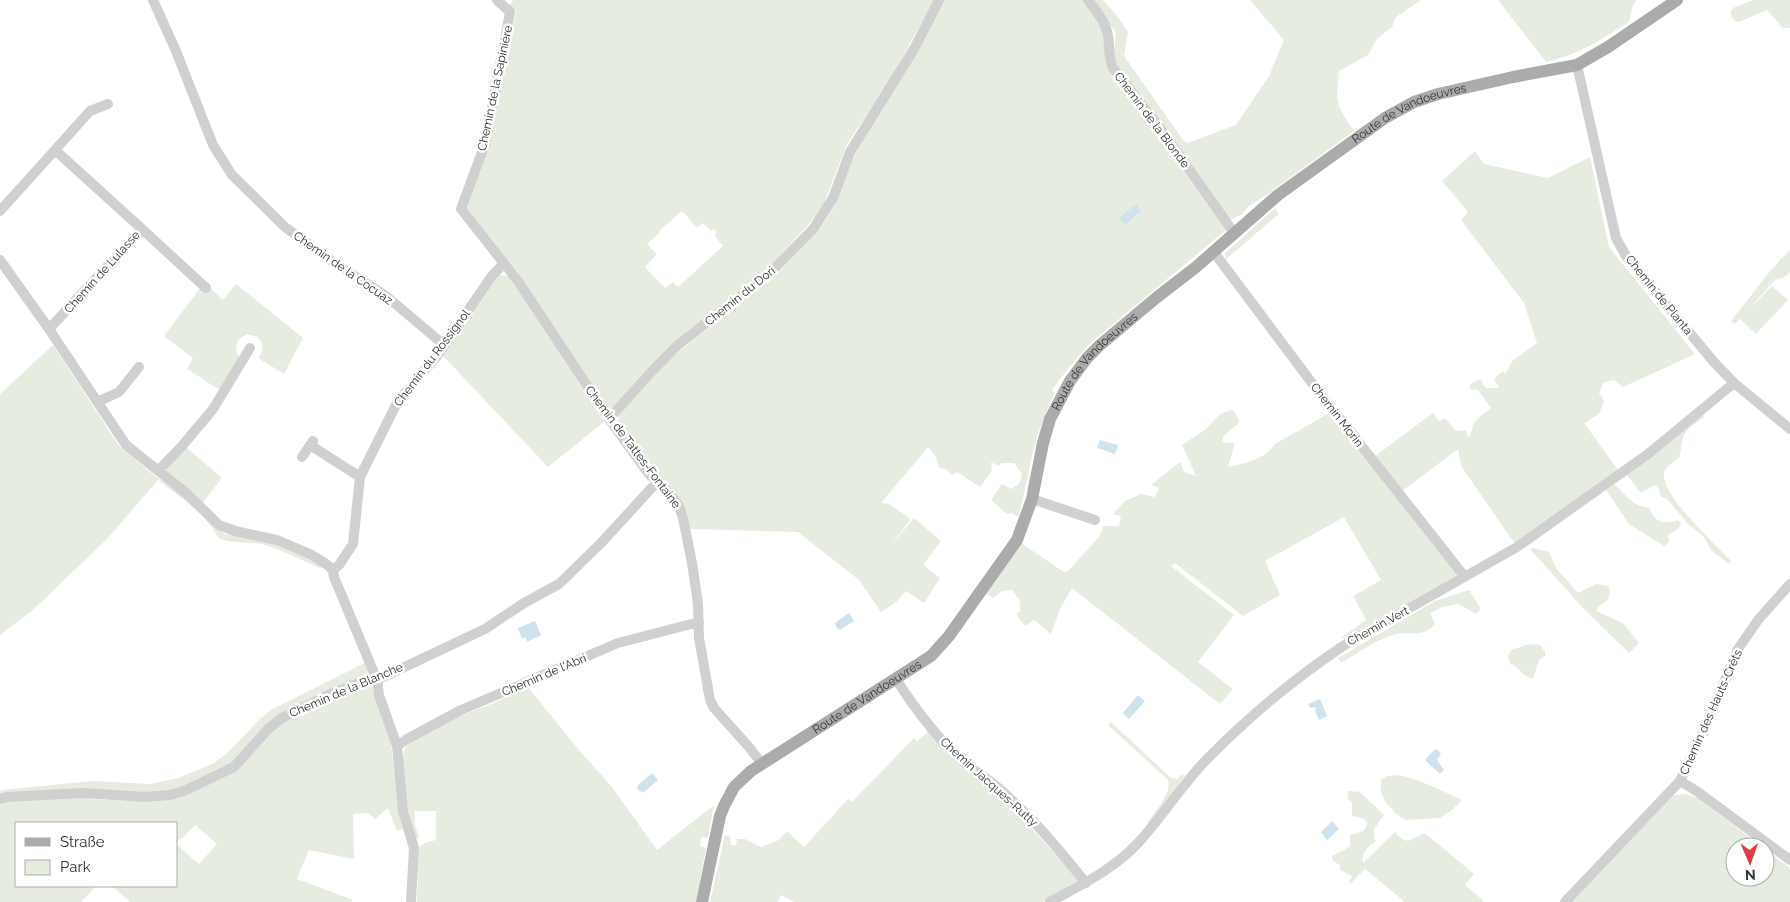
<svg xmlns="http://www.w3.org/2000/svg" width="1790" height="902" viewBox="0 0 1790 902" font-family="Raleway,sans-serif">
<rect width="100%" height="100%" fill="#fff"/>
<path fill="#e6ecdf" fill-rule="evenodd" d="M 513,0 L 934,0 L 890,80 L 847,144 L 823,206 L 809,224 L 767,269 L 672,345 L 643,373 L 614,407 L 606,409 L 515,268 L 464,208 L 480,172 L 490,142 L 516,11 L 509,6 ZM 682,211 L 697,228 L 703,223 L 711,231 L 714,229 L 717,233 L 714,235 L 723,246 L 678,287 L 673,282 L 665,288 L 645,267 L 657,254 L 647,244 L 660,232 L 659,231 Z
M 943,0 L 1084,0 C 1091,10 1103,22 1105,35 C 1107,49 1103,56 1110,70 L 1226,230 L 1093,341 C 1078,356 1064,373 1052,390 L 1055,393 C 1048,407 1042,421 1037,437 C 1029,463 1026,491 1018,517 L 1012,513 L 1007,514 L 991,500 L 1002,484 L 1011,489 L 1019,484 L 1022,474 L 1014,463 L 1002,463 L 998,466 L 991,462 L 992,471 L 980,487 L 957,472 L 952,475 L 946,469 L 939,468 L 936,457 L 928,447 L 881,503 L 889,504 L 911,519 L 889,548 L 914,518 L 941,541 L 923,565 L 940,578 L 924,603 L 906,591 L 896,602 L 881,612 L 859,580 L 798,532 L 690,529 L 687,514 L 682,503 L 622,430 L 618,420 L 620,413 L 664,364 L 722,317 L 771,280 L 820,229 L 834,207 L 852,160 Z
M 1092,0 L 1103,0 L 1118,17 L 1128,32 L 1124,56 L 1183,140 L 1187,143 L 1236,125 L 1269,76 L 1284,40 L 1250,0 L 1421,0 L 1396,17 L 1392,27 L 1377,39 L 1368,55 L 1339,71 C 1335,104 1336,104 1354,131 L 1265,196 L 1249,206 L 1241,215 L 1230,220 L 1115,63 L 1114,52 L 1116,33 Z
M 1498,0 L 1636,0 L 1633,5 L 1629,22 C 1600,40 1580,54 1546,62 Z
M 1753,0 L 1790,0 L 1790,28 L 1783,28 L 1767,10 L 1739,22 L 1734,20 L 1730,13 L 1733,8 Z
M 1475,151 L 1484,164 L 1548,178 L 1590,157 L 1609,247 L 1695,354 L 1623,387 L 1614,380 L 1603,383 L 1599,393 L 1604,401 L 1599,414 L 1584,423 L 1618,470 L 1515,544 L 1461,466 L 1458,449 L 1401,492 L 1374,457 L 1433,413 L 1439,421 L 1445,418 L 1456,431 L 1466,430 L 1468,438 C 1472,433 1471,432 1473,426 C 1476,418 1485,413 1491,408 L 1478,390 L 1470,389 L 1470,384 L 1480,379 L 1486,388 L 1499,388 L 1494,379 L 1502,372 L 1506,373 L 1512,361 L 1537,343 L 1524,303 L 1461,220 L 1468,212 L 1442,181 Z
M 1275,208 L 1279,214 L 1226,259 L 1225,253 Z
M 1790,250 L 1790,272 L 1783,278 L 1776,279 L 1744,314 L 1772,286 L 1788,300 L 1756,334 L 1740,319 L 1735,324 L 1731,321 L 1770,271 Z
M 500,275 L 509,276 L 513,281 L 604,422 L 548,467 L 443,356 L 497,276 Z
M 236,284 L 303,338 L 284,374 L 258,358 C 264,351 264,345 258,337 L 247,334 L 238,340 L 236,349 L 239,359 L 221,391 L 187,369 L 193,358 L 164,336 L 201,287 L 207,293 L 211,289 L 223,300 Z
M 53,345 L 119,446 L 156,477 L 181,494 L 216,528 L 225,534 L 248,536 L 288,547 L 326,567 L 320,568 C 300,560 282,549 261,544 C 246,541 231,544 218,538 C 208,515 177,495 158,480 L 108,538 L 33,610 L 0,635 L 0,394 Z
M 1231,410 L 1234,411 L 1239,420 L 1238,424 L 1223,436 L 1223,442 L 1234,443 L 1234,446 L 1228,467 C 1246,463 1265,459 1275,444 L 1331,412 L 1458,575 L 1345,640 L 1342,637 L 1366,620 L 1353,596 L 1381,580 L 1344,517 L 1265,561 L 1280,595 L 1243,616 L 1175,563 L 1171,566 L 1234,615 L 1198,662 L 1233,689 L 1220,704 L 1072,588 L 1060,609 L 1051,634 L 1034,620 L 1025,626 L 1016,614 L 1020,611 L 1020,601 L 1012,590 L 1002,591 L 993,598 L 986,594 L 1021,543 L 1064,572 L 1068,571 L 1099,537 L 1104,526 L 1119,526 L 1121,516 L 1113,514 L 1125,501 L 1141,494 L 1155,497 L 1159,488 L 1151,485 L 1180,462 L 1184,472 L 1196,476 L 1182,445 L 1206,429 L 1220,414 Z
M 1703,415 L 1704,417 C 1695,424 1684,429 1682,442 C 1681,446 1681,453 1679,457 C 1675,463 1665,465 1664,474 C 1661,495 1717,546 1731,561 L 1729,564 L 1712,551 L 1703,536 L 1688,524 L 1667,499 L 1661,497 L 1659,489 L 1655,485 L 1641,493 L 1626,474 Z
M 186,447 L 222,478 L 202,504 L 166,472 L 166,468 Z
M 1614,484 C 1626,495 1632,506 1649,508 C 1655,522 1663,525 1678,520 L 1681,524 L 1679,528 L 1668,535 L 1669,542 L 1664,546 L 1629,524 L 1606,490 Z
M 1533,548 L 1549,552 L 1556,568 L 1578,593 L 1597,584 L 1608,586 L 1610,593 L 1608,599 L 1597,608 L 1597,611 L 1624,624 L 1639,643 L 1629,653 L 1583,608 L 1530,549 Z
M 1469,590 L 1481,609 L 1476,614 L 1458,604 L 1442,607 L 1430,613 L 1435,623 C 1427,638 1410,631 1396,634 C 1377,639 1358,653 1341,663 L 1338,658 L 1435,601 Z
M 1535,644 L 1541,646 L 1545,652 L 1545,656 L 1539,660 L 1533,679 C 1523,677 1519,667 1510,663 L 1508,657 L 1511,650 L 1526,645 Z
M 365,663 L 368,671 L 367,676 L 291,710 L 232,764 L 180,790 L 150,794 L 89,789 L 0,794 L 1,790 L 92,781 L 150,784 L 178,778 L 214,763 L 226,754 L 261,718 L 271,710 Z
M 366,685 L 371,687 L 373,690 L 391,744 L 399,815 L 403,829 L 397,831 L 388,808 L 375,819 L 368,813 L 353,814 L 354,859 L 309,850 L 297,879 L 353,900 L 351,902 L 130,902 L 112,886 L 176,886 L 176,823 L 16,823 L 16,886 L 96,886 L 81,902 L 0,902 L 0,802 L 86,796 L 87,799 L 132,801 L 210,782 L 272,727 L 298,712 ZM 195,825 L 217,844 L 199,864 L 177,845 L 178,840 L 182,839 Z
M 528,687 L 579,750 L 612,787 L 657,850 L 714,805 L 708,837 L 701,838 L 700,846 L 706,848 L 696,902 L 417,902 L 419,847 L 427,842 L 436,840 L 436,811 L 415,811 L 415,825 L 419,838 L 416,839 C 410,817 398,775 404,752 C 408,732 478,710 496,702 C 507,697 517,692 528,687 Z
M 1111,722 L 1171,778 L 1177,779 L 1182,774 L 1184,776 L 1150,823 L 1148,822 C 1155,811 1172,793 1168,780 L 1108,725 Z
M 928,729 L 996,789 L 1078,879 L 1079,883 L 1043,902 L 794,902 L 781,895 L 777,902 L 710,902 L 725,835 L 730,837 L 731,845 L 736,845 L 737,839 L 745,839 L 761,847 L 779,840 L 787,831 L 804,847 L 848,799 L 852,802 L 914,738 L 917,741 L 927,733 Z
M 1395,775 C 1418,777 1441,791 1462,800 L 1453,809 L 1440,818 L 1406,820 L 1396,814 L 1387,804 L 1381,792 L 1381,780 L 1387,776 Z
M 1348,791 L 1360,792 L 1384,815 L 1374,829 L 1375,842 C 1367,847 1361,853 1363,863 L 1395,832 L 1402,839 L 1408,841 L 1425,833 L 1474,874 L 1465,885 L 1485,902 L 1405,902 L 1365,869 L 1350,884 L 1349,882 L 1352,876 L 1340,870 L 1340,865 L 1333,861 L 1332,856 L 1345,850 L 1350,846 L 1350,835 L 1363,831 L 1366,828 L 1367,823 L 1363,818 L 1352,816 L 1352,802 L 1348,799 Z
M 1685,794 L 1698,798 L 1762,847 L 1735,847 L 1735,877 L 1765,877 L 1765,849 L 1790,868 L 1790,902 L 1571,902 L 1674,795 Z"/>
<path fill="#cfe2ee" d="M 1136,204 L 1141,211 L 1125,225 L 1119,218 Z
M 1100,440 L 1118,445 L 1115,454 L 1097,448 Z
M 849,613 L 854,621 L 840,630 L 838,628 L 837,629 L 835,623 Z
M 535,621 L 541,635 L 527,642 L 526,637 L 522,639 L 518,628 Z
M 1138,695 L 1145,701 L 1129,719 L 1123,713 Z
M 1320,699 L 1327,716 L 1319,720 L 1315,711 L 1316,707 L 1310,708 L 1308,704 Z
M 1437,749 L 1441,754 L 1437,760 L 1444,770 L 1440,774 L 1425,760 L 1434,750 Z
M 652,773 L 658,780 L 644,792 L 639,791 L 637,788 L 639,784 Z
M 1332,821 L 1339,829 L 1327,840 L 1321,832 Z"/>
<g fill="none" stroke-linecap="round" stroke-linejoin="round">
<path stroke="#d0d0d0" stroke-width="10" d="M 153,0 L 176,51 L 213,145 L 232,175 L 285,227 L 333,262 L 386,296 L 444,345
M 497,0 L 510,12 L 485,144 L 461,209 L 518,281 L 609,419 L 649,474 L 667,491 L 679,506 L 683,518 L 692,563 L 698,604 L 699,638 L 710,700 L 714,708 L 749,747 L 762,764
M 1088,0 C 1096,11 1106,22 1108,36 C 1110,47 1108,57 1113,68 L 1159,127 L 1234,233
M 1577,65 L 1616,238 L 1626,256 L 1713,361 L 1734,383 L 1790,429
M 55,150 L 90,111 L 108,104
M 0,211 L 55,150 L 142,229 L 49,329
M 142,229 L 206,288
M 1213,251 L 1315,387 L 1465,577
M 0,260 L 49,329 L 126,445 L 186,493 L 219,525 L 235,531 L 277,540 L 310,554 L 325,563 L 333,570 L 334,577 L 377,680 L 379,695 L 397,746 L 403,811 L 414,848 L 411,902
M 97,402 L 119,392 L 139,367
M 609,419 L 651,372 L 678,345 L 769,274 L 814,228 L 833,198 L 850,152 L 914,49 L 939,0
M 310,445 L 360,477
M 302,457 L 313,441
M 158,471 L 182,446 L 213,409 L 250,348
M 1032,499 L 1095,520
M 333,570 L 339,565 L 353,544 L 360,477 L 398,401 L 437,356 L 491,277 L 504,263
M 896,679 C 915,709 937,738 964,762 C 976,772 991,781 1003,792 C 1034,819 1060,851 1086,883
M 397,746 L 407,739 L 461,710 L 618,643 L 699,622
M 1680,781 L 1698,792 L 1790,860
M 0,799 L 7,797 L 82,793 L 145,797 L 170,795 L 184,791 L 234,767 L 268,729 L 282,718 L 331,694 L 365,681 L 377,680 L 485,629 L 524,603 L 559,584 L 602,542 L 657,482
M 1050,902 C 1081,885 1114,869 1138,843 C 1162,817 1181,786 1206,760 C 1247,718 1294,679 1343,646 L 1517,547 L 1648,454 L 1734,383
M 1565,902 L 1680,781 L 1702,735 L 1738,649 L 1758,620 L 1790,584"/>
<path stroke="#ababab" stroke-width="12" id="s1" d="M 702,902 L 720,816 L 724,806 L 734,787 L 751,771 L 931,656 L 949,636 L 1017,540 L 1032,499 L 1043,443 L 1050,419 L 1070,381 L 1087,358 L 1100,345 L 1156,298 L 1196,267 L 1278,195 L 1385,118 L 1414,102 L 1438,94 L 1513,77 L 1577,65 L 1608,47 L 1677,0"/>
</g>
<g text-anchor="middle" stroke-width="5" stroke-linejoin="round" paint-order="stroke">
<g font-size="12" fill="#333" stroke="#fff">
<text transform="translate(495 88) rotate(-78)" y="4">Chemin de la Sapinière</text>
<text dy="4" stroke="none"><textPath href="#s1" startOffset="1106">Route de Vandoeuvres</textPath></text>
<text transform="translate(1152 120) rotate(53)" y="4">Chemin de la Blonde</text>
<text transform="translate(343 268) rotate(35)" y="4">Chemin de la Cocuaz</text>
<text transform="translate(102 272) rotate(-48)" y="4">Chemin de Lulasse</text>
<text transform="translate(1659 295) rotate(51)" y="4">Chemin de Planta</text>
<text transform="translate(740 296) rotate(-39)" y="4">Chemin du Dori</text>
<text transform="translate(432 358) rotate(-53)" y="4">Chemin du Rossignol</text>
<text dy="4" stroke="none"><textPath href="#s1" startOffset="701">Route de Vandoeuvres</textPath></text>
<text transform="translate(1337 415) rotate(52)" y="4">Chemin Morin</text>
<text transform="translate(633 447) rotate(53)" y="4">Chemin de Tattes-Fontaine</text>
<text transform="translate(1378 626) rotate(-29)" y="4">Chemin Vert</text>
<text transform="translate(544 675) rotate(-23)" y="4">Chemin de l'Abri</text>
<text transform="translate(346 690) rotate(-23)" y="4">Chemin de la Blanche</text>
<text dy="4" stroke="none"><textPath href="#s1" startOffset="281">Route de Vandoeuvres</textPath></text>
<text transform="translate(1711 712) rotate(-66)" y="4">Chemin des Hauts-Crêts</text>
<text transform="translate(989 782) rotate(42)" y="4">Chemin Jacques-Rutty</text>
</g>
</g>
<rect x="15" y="822" width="162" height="65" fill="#ffffff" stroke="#adadad"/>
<rect x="25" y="838" width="25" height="8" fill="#ababab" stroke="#adadad"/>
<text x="60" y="847" font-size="15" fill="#333333">Straße</text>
<rect x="25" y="860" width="25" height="15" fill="#e6ecdf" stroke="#adadad"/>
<text x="60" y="872" font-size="15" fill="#333333">Park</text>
<g transform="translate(1750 862) rotate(178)"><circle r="24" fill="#ffffff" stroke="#adadad"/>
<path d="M0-4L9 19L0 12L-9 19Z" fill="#e63946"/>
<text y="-8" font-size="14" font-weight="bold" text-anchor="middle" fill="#333333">N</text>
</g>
</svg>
